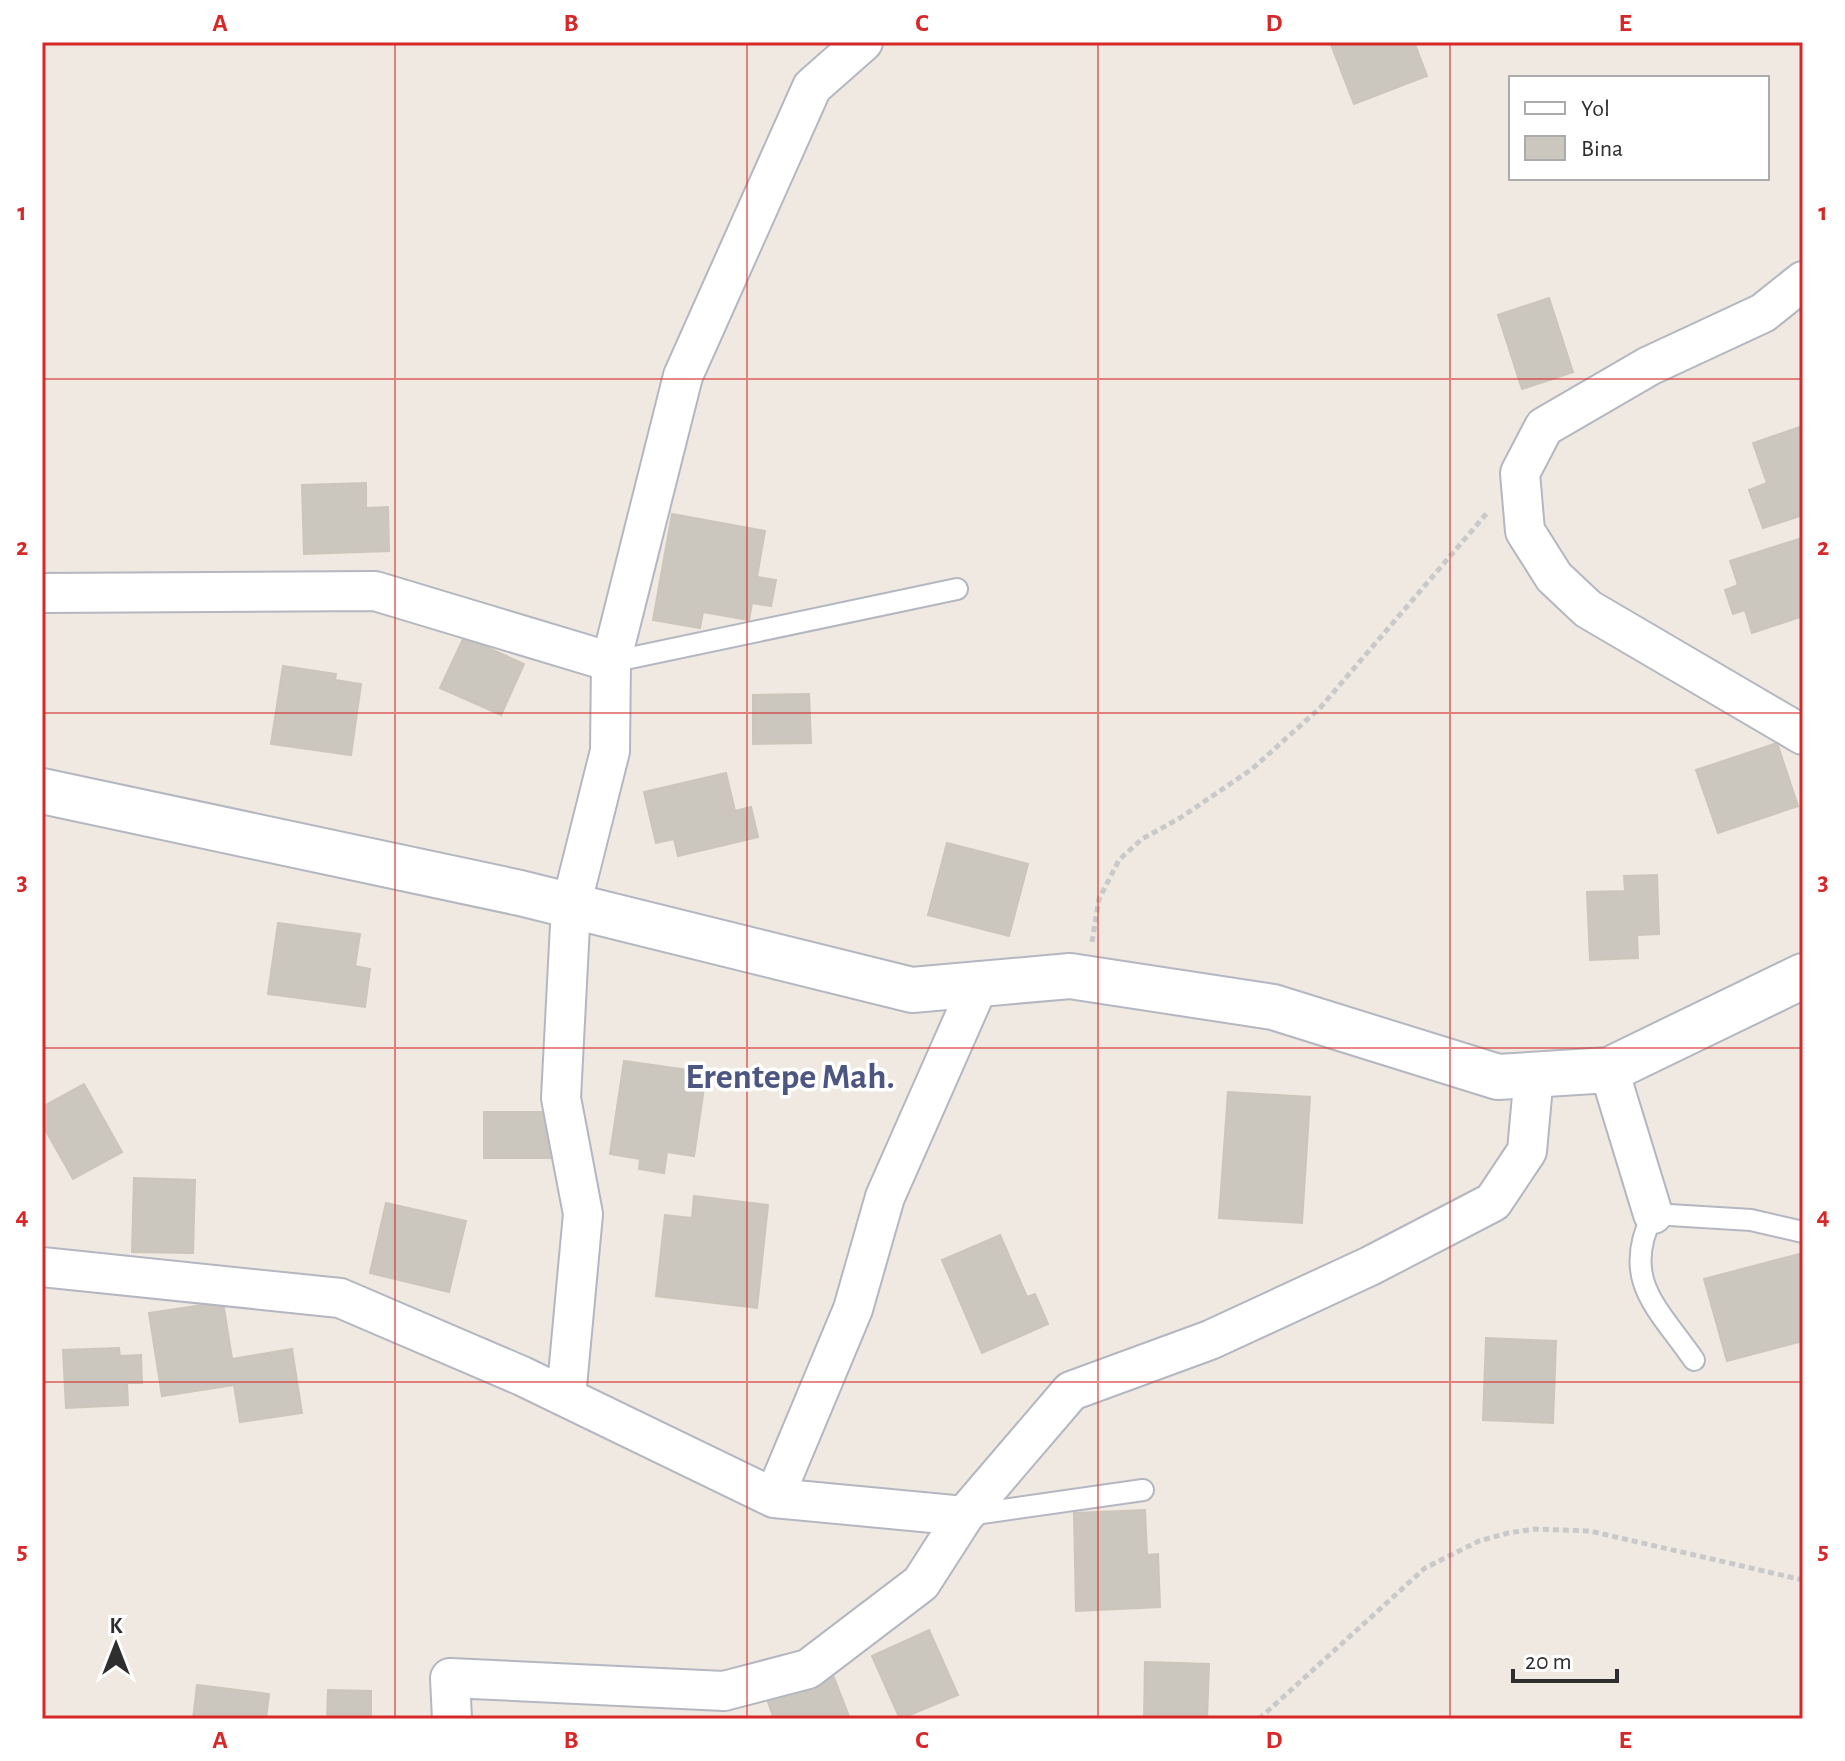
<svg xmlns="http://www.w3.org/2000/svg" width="1845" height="1761" viewBox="0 0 1845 1761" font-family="'Alegreya Sans',sans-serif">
<rect width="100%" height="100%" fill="#efe9e1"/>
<path fill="#cbc7bf" stroke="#cbc5ba" stroke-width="2" d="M 1330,42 L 1414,42 L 1427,76 L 1354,104 Z
M 1549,298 L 1573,372 L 1522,389 L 1498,315 Z
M 1803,426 L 1803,515 L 1763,528 L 1749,490 L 1767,483 L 1753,443 Z
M 366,483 L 366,508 L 388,507 L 389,551 L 304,554 L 302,485 Z
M 672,514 L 765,531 L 757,577 L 776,580 L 771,606 L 752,603 L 749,620 L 703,612 L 700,628 L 653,620 Z
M 1802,538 L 1803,616 L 1752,633 L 1745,610 L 1733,614 L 1725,590 L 1738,585 L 1730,561 Z
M 464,637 L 524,664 L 501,715 L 440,688 Z
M 283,666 L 336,674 L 335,680 L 361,684 L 351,755 L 271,744 Z
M 809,694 L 811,743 L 753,744 L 753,695 Z
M 1777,743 L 1798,806 L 1718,833 L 1696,770 Z
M 726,773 L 735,811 L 751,807 L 758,837 L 678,856 L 674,839 L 656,843 L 644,792 Z
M 947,843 L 1028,864 L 1009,936 L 928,915 Z
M 1657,875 L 1659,934 L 1637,935 L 1638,958 L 1590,960 L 1587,892 L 1625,891 L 1624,876 Z
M 278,923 L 360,934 L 355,966 L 370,969 L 365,1007 L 268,994 Z
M 624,1061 L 696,1071 L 693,1087 L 704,1088 L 694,1156 L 667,1152 L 664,1173 L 639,1169 L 640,1159 L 610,1154 Z
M 84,1084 L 122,1152 L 73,1179 L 42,1124 L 42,1107 Z
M 1228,1092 L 1310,1097 L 1302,1223 L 1219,1218 Z
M 484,1112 L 552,1112 L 552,1158 L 484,1158 Z
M 134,1178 L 195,1180 L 193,1253 L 132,1252 Z
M 694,1196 L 768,1205 L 757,1308 L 656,1296 L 665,1215 L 692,1218 Z
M 386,1203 L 466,1221 L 449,1292 L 370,1273 Z
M 1000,1235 L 1027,1297 L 1035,1294 L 1048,1324 L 982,1353 L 942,1260 Z
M 1803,1253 L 1803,1341 L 1727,1361 L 1704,1279 Z
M 223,1302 L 232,1359 L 292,1349 L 302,1413 L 240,1422 L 234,1385 L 162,1396 L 149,1313 Z
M 1486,1338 L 1556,1341 L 1553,1423 L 1483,1420 Z
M 119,1348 L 120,1356 L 141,1355 L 142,1383 L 127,1383 L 128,1405 L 66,1408 L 63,1350 Z
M 1145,1510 L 1147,1555 L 1158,1554 L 1160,1607 L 1076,1611 L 1074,1513 Z
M 929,1630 L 958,1695 L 900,1719 L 872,1656 Z
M 1145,1662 L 1209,1664 L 1207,1719 L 1144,1719 Z
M 833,1675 L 850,1719 L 774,1719 L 767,1699 Z
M 197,1685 L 269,1694 L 266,1719 L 193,1719 Z
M 328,1690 L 371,1691 L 371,1719 L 327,1719 Z"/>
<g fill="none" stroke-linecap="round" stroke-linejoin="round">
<g stroke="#b4b7c1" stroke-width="24">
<path id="lane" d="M 611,662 L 957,589
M 1694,1360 C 1658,1308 1620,1280 1653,1214 L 1751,1220 L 1803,1232
M 968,1515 L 1143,1490"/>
</g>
<g stroke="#b4b7c1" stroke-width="42">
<path id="street" d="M 1803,281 L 1763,313 L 1649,366 L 1544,427 L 1520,473 L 1525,531 L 1554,577 L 1588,609 L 1803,735
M 42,593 L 375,591 L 611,662
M 1609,1070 L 1653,1214
M 42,1267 L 340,1298 L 522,1376 L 774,1498 L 964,1516
M 566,1397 L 583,1214 L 561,1098 L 571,906 L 610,751 L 611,662 L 683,376 L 812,87 L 863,42
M 774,1498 L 853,1309 L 885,1197 L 979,984
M 452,1719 L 450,1678 L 724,1691 L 808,1669 L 921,1583 L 964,1516 L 1071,1391 L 1210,1340 L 1370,1266 L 1493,1202 L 1527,1151 L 1534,1074"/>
</g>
<g stroke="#b4b7c1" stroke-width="48">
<path id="secondary" d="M 42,791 L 520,893 L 912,990 L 1070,976 L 1273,1007 L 1498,1077 L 1609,1070 L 1803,976"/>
</g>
<path stroke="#c9c9c9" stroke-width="5" stroke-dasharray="6 4" stroke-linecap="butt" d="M 1092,942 L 1099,899 L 1119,860 L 1142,839 L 1180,818 L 1252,769 L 1320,708 L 1487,513
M 1259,1719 L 1425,1568 L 1479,1541 L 1508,1533 L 1535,1529 L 1590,1531 L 1803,1580"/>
<use href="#lane" stroke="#fff" stroke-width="20"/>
<use href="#street" stroke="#fff" stroke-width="38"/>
<use href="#secondary" stroke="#fff" stroke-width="44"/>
</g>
<path fill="none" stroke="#d62828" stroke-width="2" stroke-opacity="0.55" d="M 395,42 L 395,1719M 747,42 L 747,1719M 1098,42 L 1098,1719M 1450,42 L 1450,1719M 42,379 L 1803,379M 42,713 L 1803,713M 42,1048 L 1803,1048M 42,1382 L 1803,1382"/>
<g text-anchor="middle" stroke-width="7" stroke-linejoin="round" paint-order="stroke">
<g font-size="36" font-weight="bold" fill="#4d5680" stroke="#fff">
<text x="790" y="1088">Erentepe Mah.</text>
</g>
</g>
<rect width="1845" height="1761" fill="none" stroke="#ffffff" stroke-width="88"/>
<rect x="1509" y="76" width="260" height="104" fill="#ffffff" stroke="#ababab" stroke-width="2"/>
<rect x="1525" y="102" width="40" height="12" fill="#ffffff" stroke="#ababab" stroke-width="2"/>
<text x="1581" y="116" font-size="24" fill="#2e2e2e">Yol</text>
<rect x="1525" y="136" width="40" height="24" fill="#cbc7bf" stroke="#ababab" stroke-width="2"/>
<text x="1581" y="156" font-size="24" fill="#2e2e2e">Bina</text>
<g transform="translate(116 1645)" stroke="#ffffff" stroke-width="6" paint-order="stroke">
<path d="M0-6L14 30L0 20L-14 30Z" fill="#2e2e2e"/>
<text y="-12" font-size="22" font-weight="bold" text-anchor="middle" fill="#2e2e2e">K</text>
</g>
<path d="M1513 1669v12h104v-12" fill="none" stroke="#2e2e2e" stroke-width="4"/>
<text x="1525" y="1669" font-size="24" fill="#2e2e2e" stroke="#ffffff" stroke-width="6" paint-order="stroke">20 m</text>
<rect x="44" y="44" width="1757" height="1673" fill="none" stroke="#d62828" stroke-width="3"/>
<g font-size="26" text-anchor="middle" font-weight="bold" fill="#d62828">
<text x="220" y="31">A</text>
<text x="571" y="31">B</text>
<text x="922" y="31">C</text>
<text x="1274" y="31">D</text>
<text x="1625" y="31">E</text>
<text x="22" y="220">1</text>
<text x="1823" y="220">1</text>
<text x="22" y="555">2</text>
<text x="1823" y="555">2</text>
<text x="22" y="890">3</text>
<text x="1823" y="890">3</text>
<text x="22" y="1224">4</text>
<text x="1823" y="1224">4</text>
<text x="22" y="1559">5</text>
<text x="1823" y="1559">5</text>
<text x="220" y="1748">A</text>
<text x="571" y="1748">B</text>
<text x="922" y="1748">C</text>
<text x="1274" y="1748">D</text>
<text x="1625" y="1748">E</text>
</g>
</svg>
